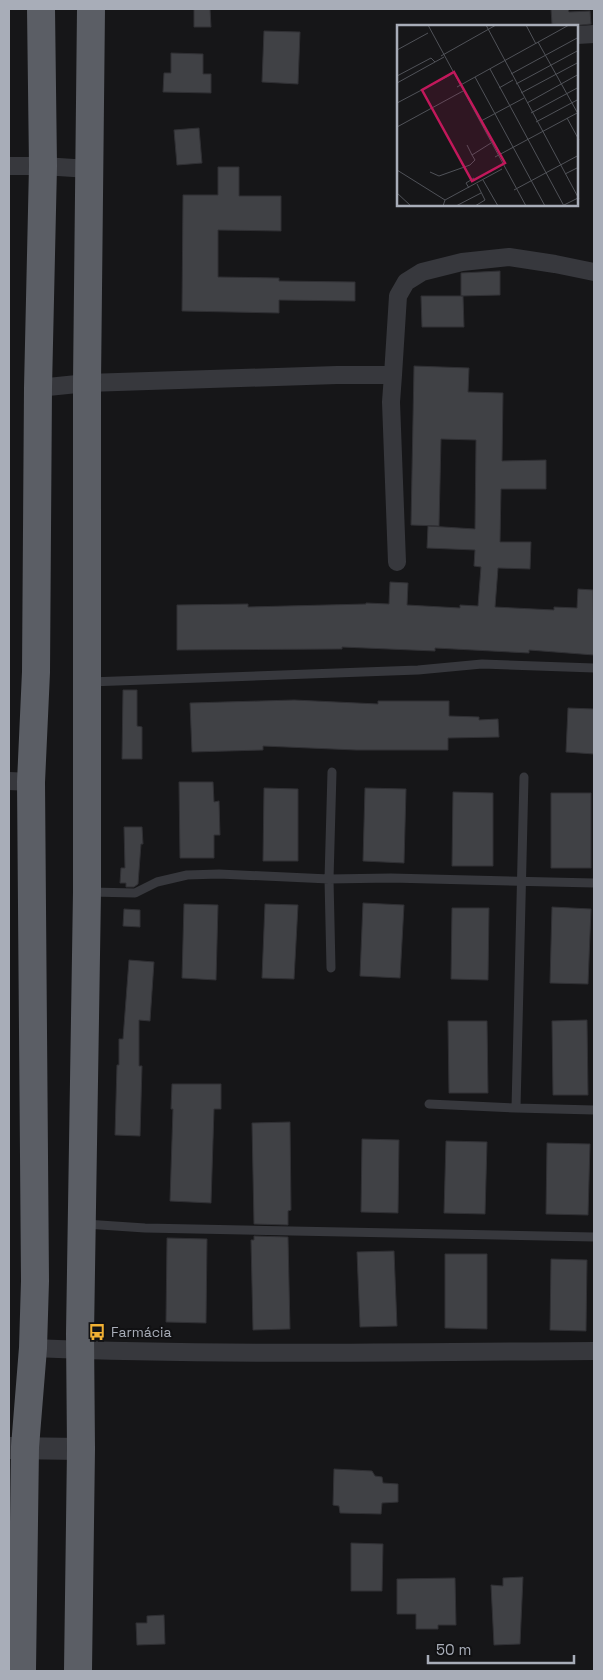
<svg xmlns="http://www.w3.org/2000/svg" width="603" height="1680" viewBox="0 0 603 1680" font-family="'Space Grotesk',sans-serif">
<rect width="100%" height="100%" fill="#161618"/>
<path fill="#404145" stroke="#303034" d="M 194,9 L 210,9 L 211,27 L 194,27 Z
M 551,9 L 568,9 L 569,12 L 590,11 L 591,24 L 571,26 L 552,24 Z
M 264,31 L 300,32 L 298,84 L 262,82 Z
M 171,53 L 203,54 L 203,74 L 211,74 L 211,93 L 163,92 L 164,73 L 171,73 Z
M 199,128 L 202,163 L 177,165 L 174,130 Z
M 218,167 L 239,167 L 239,196 L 281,196 L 281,231 L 218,230 L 218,277 L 279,278 L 279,281 L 355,282 L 355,301 L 279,300 L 279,313 L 182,311 L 183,195 L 218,195 Z
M 500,271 L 500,295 L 461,296 L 461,273 Z
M 421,296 L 463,296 L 464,327 L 422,327 Z
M 414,366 L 469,368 L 468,392 L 503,393 L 502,461 L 546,460 L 546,489 L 501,489 L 500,542 L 531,542 L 530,569 L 498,568 L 495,607 L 554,610 L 554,607 L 577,608 L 578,589 L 593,590 L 594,655 L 529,650 L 529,653 L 435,648 L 435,651 L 342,647 L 342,649 L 177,650 L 177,605 L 248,604 L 248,607 L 366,604 L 366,603 L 389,604 L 390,582 L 408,583 L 407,605 L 460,608 L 460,605 L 478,606 L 481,567 L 474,566 L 475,550 L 427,548 L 428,526 L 475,529 L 476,440 L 441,439 L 439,526 L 411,525 Z
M 123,690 L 137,690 L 137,726 L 142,727 L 142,759 L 122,759 Z
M 294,700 L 378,704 L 378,701 L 449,701 L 449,716 L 479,717 L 479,720 L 498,719 L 499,737 L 448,738 L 448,750 L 356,750 L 263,746 L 263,750 L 192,752 L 190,703 Z
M 568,708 L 594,709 L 594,754 L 566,752 Z
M 179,782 L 213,782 L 214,802 L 219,801 L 220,835 L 214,835 L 214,858 L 180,858 Z
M 264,788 L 298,789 L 298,861 L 263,861 Z
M 365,788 L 406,789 L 404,863 L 363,861 Z
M 453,792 L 493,793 L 493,866 L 452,866 Z
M 551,793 L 591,793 L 591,868 L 551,868 Z
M 124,827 L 142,827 L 143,844 L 141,844 L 138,884 L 134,887 L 126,887 L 126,883 L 120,883 L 121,868 L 125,868 Z
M 363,903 L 404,905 L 400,978 L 360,976 Z
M 184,904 L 218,905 L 216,980 L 182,978 Z
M 265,904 L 298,905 L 294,979 L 262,978 Z
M 552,907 L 591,909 L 588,984 L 550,983 Z
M 452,908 L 489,908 L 488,980 L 451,979 Z
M 124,909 L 140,910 L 140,927 L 123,926 Z
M 129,960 L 154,962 L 150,1021 L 139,1020 L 139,1066 L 142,1066 L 140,1136 L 115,1135 L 117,1065 L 119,1065 L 119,1039 L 123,1039 Z
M 587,1020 L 588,1095 L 553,1095 L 552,1021 Z
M 448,1021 L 487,1021 L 488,1093 L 449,1093 Z
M 172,1084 L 221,1084 L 221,1109 L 214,1109 L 211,1203 L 170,1201 L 173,1109 L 171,1109 Z
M 290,1122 L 291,1210 L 288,1211 L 288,1225 L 254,1224 L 252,1123 Z
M 362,1139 L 399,1140 L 398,1213 L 361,1212 Z
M 446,1141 L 487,1142 L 485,1214 L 444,1213 Z
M 547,1143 L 590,1144 L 588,1215 L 546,1214 Z
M 254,1236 L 288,1237 L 290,1329 L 253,1330 L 251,1240 L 254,1240 Z
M 167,1238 L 207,1239 L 206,1323 L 166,1322 Z
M 394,1251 L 397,1326 L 360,1327 L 357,1252 Z
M 445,1254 L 487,1254 L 487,1329 L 445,1328 Z
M 551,1259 L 587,1260 L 586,1331 L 550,1330 Z
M 334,1469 L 372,1471 L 375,1476 L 382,1477 L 383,1483 L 398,1484 L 398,1502 L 382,1503 L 381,1514 L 340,1513 L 339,1506 L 333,1505 Z
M 351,1543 L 383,1544 L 382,1591 L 351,1591 Z
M 523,1577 L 520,1644 L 494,1645 L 491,1585 L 503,1586 L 503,1578 Z
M 455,1578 L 456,1625 L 438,1625 L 438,1629 L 416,1629 L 416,1614 L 397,1614 L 397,1579 Z
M 164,1615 L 165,1644 L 137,1645 L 136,1623 L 147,1623 L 147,1616 Z"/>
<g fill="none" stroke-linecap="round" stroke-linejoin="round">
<path stroke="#37383d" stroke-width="9" d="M 89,682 L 418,670 L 482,664 L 594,668
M 524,777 L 516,1108 L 594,1110
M 91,892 L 135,893 L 157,882 L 187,875 L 219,874 L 329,879 L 391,878 L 594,883
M 331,968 L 329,879 L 332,772
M 429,1104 L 516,1108
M 85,1224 L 145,1228 L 594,1237"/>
<path stroke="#37383d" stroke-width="18" d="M 577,35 L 594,34
M 9,166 L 43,166 L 89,169
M 393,375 L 398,296 L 406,282 L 422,272 L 462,262 L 509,257 L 555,264 L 594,272
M 38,388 L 87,383 L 337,375 L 393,375 L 391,402 L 397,562
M 9,781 L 31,782
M 33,1348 C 220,1356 407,1352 594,1351"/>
<path stroke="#37383d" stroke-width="22" d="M 9,1448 L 81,1449"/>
<path stroke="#5b5e65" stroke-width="28" d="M 22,1671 L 25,1447 L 33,1348 L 35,1281 L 31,782 L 36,672 L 38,388 L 43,166 L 41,9
M 78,1671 L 81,1449 L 80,1334 L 87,892 L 87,383 L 91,9"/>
</g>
<defs>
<g id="bus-bare" transform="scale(1.35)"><path d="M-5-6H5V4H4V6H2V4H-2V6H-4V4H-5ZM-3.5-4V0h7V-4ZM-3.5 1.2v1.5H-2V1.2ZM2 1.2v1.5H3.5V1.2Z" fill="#f2b134" stroke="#111113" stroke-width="2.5" paint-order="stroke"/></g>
</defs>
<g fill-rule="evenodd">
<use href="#bus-bare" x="97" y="1332"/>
</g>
<g text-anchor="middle" stroke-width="4" stroke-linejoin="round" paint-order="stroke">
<g font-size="14" fill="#a8adb8" stroke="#111113" text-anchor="start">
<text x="111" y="1337">Farmácia</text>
</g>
</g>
<g transform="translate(397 25)">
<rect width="181" height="181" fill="#161618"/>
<path fill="none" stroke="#505258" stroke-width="1" d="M 31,0 L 129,181M 89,0 L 182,174M 129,0 L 139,19M 141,17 L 180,87M 0,25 L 31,8M 44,31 L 99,0M 93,44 L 167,181M 114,49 L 182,12M 0,51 L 34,33 L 38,37M 78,52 L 148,181M 0,58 L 47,32M 119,59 L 182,25M 60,62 L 172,0M 102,63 L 116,55M 124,68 L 182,37M 0,78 L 53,50M 130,78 L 182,49M 134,88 L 182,62M 170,93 L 182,115M 84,96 L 127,73M 139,97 L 182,74M 0,102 L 66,66M 70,120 L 75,130 L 94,118M 98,132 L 182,87M 0,145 L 48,175M 33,147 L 42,151 L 73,140 L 78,135 L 75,130M 168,149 L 182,142M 86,155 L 101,181M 72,163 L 69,158 L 77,153M 117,165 L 182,130M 0,168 L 14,181M 167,180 L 181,173M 46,181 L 48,175 L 105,144M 59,181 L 84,168M 78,181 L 88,175 L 80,159"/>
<path fill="#c2185b" fill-opacity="0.15" stroke="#c2185b" stroke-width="2.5" d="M 57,47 L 108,138 L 75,156 L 25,65 Z"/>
<rect width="181" height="181" fill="none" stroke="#a8adb8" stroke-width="2.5"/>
</g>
<rect width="603" height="1680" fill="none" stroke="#a8adb8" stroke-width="20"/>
<path d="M428 1655v8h146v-8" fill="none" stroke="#a8adb8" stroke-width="2.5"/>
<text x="436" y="1655" font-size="15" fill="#a8adb8" stroke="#111113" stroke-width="4" paint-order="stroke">50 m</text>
</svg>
